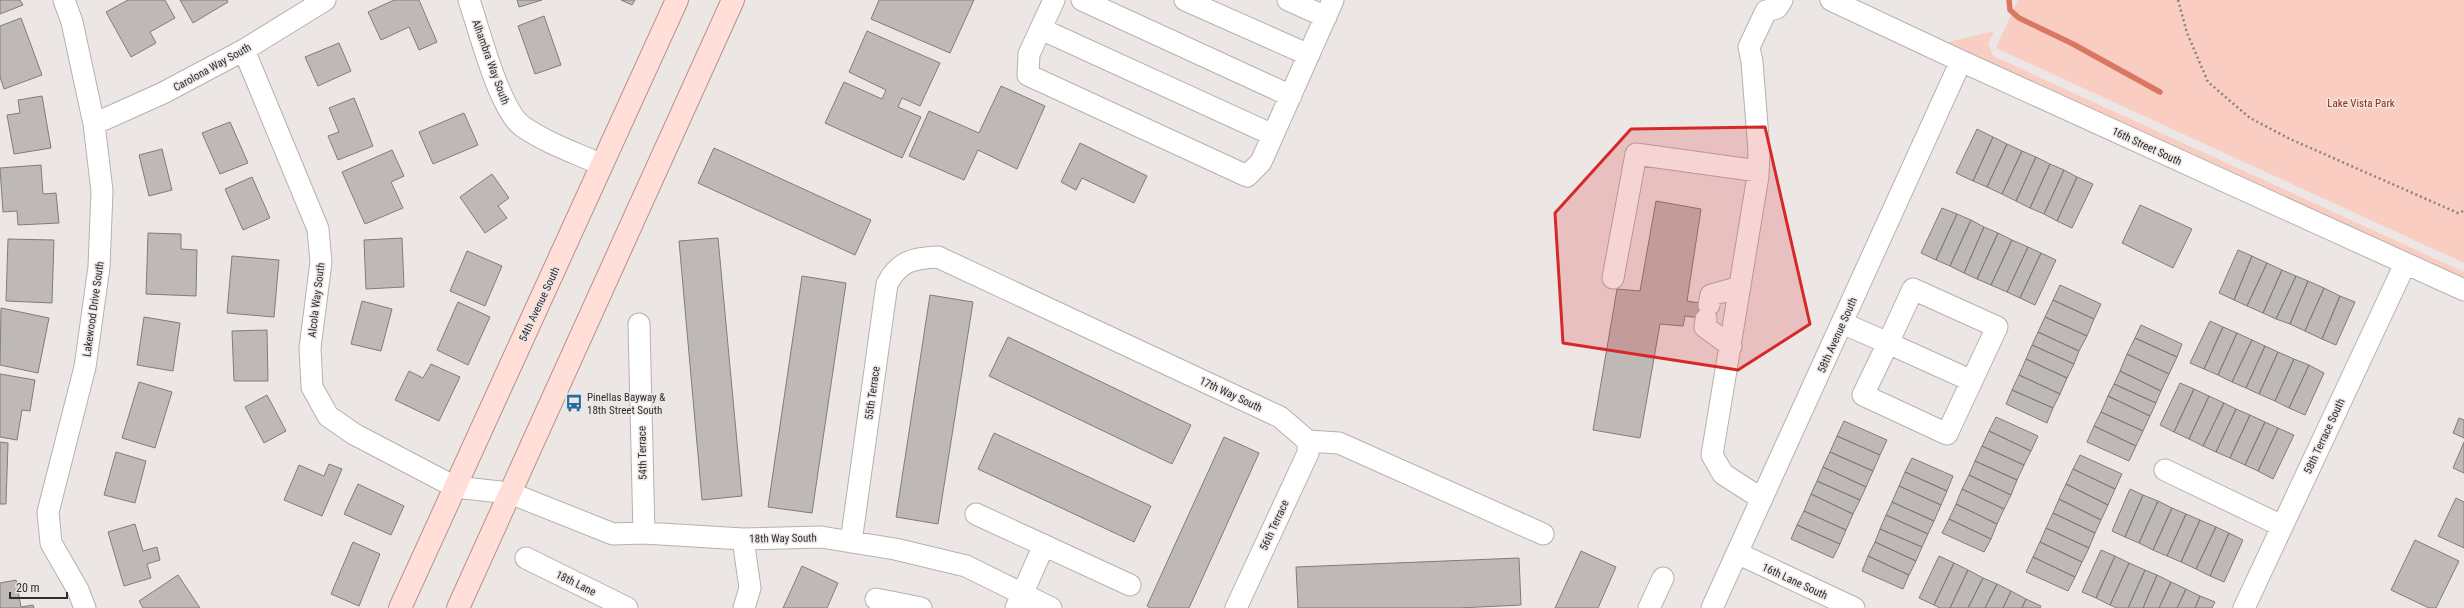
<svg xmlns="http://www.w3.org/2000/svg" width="2464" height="608" viewBox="0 0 2464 608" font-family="'Roboto Condensed',sans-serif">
<rect width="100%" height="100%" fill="#ece6e5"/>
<path fill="#f9cdc2" d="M 2018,0 L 2464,0 L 2464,263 L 1996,48 Z
M 1994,31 L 1988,44 L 1993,56 L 2464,272 L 2464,279 L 1944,43 Z"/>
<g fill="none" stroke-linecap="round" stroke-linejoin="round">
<path stroke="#da7760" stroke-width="5.5" d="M 2009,0 L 2010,10 L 2019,18 L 2073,44 L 2160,92"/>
</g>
<path fill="#beb8b7" stroke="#817c7b" d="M 0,0 L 20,0 L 23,5 L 0,14 Z
M 128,0 L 165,0 L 175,18 L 150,32 L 156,43 L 131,57 L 106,12 Z
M 180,0 L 227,0 L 228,2 L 193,23 Z
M 394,0 L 419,0 L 437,42 L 419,50 L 409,27 L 381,40 L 368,12 Z
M 517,0 L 542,0 L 519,7 Z
M 621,0 L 635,0 L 632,5 Z
M 879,0 L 974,0 L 950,53 L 871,19 Z
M 544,16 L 561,65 L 535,74 L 518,26 Z
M 21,18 L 42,75 L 4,89 L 0,77 L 0,26 Z
M 867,31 L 940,63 L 920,106 L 902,98 L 898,107 L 921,117 L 902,158 L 825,123 L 844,82 L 882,99 L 886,90 L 849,72 Z
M 339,43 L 351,71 L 318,86 L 305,57 Z
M 1001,86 L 1045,106 L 1017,169 L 978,150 L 964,180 L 909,156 L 929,111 L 979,133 Z
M 42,96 L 51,148 L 14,154 L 7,115 L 20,113 L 18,100 Z
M 354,98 L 373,146 L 338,160 L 328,136 L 339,132 L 329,108 Z
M 464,113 L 478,145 L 433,164 L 419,132 Z
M 230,122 L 248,163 L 220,174 L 202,133 Z
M 1977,129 L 1993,137 L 1973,181 L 1956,173 Z
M 1993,137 L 2007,144 L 1987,187 L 1973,181 Z
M 1080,143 L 1147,176 L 1134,203 L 1082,178 L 1076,190 L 1061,182 Z
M 2007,144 L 2022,151 L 2002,194 L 1987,187 Z
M 714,148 L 871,220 L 855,255 L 698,183 Z
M 162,149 L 172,190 L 149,196 L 139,155 Z
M 392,150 L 404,176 L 391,182 L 403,208 L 365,224 L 342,172 Z
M 2022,151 L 2036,157 L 2016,201 L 2002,194 Z
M 2036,157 L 2050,164 L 2030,208 L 2016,201 Z
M 2050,164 L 2064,170 L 2044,214 L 2030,208 Z
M 41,165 L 43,194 L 56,193 L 59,223 L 18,225 L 17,211 L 3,212 L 0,168 Z
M 2064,170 L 2077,177 L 2057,221 L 2044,214 Z
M 492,174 L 509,198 L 498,206 L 507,218 L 485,233 L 460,197 Z
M 252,177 L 270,218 L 243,230 L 225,189 Z
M 2077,177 L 2093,184 L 2072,228 L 2057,221 Z
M 1656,201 L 1701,209 L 1687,301 L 1718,306 L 1714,320 L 1685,316 L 1683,326 L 1660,324 L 1640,438 L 1593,430 L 1617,289 L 1640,291 Z
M 2140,205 L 2192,229 L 2173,268 L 2122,243 Z
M 1942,208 L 1957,214 L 1936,260 L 1921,253 Z
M 1957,214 L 1971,220 L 1950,266 L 1936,260 Z
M 1971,220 L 1984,227 L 1964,273 L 1950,266 Z
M 1984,227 L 1998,233 L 1977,279 L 1964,273 Z
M 148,233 L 181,234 L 181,249 L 197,250 L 196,296 L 146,294 Z
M 1998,233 L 2012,240 L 1991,285 L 1977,279 Z
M 402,238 L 404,287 L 366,289 L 364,240 Z
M 718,238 L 742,496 L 702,500 L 679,241 Z
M 8,239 L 54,240 L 52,303 L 6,301 Z
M 2012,240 L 2028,247 L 2007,292 L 1991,285 Z
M 2028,247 L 2041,253 L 2020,298 L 2007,292 Z
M 2238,250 L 2252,256 L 2234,300 L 2219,293 Z
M 467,251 L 502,266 L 485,306 L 450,291 Z
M 2041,253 L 2056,260 L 2035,305 L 2020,298 Z
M 232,256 L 279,260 L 274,317 L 227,313 Z
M 2252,256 L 2267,263 L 2247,306 L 2234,300 Z
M 2267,263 L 2282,270 L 2263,313 L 2247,306 Z
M 2282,270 L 2296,276 L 2276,319 L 2263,313 Z
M 802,276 L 846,283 L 812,513 L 768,507 Z
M 2296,276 L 2308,281 L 2290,324 L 2276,319 Z
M 2308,281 L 2324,288 L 2305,331 L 2290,324 Z
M 2060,285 L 2101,304 L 2094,319 L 2053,300 Z
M 2324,288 L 2340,296 L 2322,339 L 2305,331 Z
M 930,295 L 973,302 L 938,524 L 896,517 Z
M 2340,296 L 2355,302 L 2336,345 L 2322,339 Z
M 2053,300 L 2094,319 L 2087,336 L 2045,317 Z
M 362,301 L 392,309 L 381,351 L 351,344 Z
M 458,302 L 490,317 L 468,365 L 437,350 Z
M 1,308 L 49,318 L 38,373 L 0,365 Z
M 144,317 L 180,323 L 173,371 L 137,365 Z
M 2045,317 L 2087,336 L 2079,351 L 2038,332 Z
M 2210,321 L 2223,327 L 2204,369 L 2190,363 Z
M 2141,325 L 2182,344 L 2177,357 L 2135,338 Z
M 2223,327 L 2237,333 L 2218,375 L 2204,369 Z
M 267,330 L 268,381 L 234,381 L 232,331 Z
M 2038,332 L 2079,351 L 2074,364 L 2032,345 Z
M 2237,333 L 2252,340 L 2232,382 L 2218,375 Z
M 1008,337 L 1191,425 L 1172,464 L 989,376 Z
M 2135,338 L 2177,357 L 2169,374 L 2127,354 Z
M 2252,340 L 2265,346 L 2246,388 L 2232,382 Z
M 2032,345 L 2074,364 L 2067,378 L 2026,359 Z
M 2265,346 L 2278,352 L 2259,394 L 2246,388 Z
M 2278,352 L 2294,359 L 2275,401 L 2259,394 Z
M 2127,354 L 2169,374 L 2161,391 L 2120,371 Z
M 2026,359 L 2067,378 L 2060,394 L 2019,375 Z
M 2294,359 L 2309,365 L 2289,408 L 2275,401 Z
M 431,364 L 460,377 L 439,421 L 395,400 L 409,371 L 423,378 Z
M 2309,365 L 2324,373 L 2305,415 L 2289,408 Z
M 2120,371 L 2161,391 L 2156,403 L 2114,384 Z
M 0,374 L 35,380 L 30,411 L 22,410 L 17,440 L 0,437 Z
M 2019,375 L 2060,394 L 2053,408 L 2012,390 Z
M 139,382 L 172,392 L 155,448 L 122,438 Z
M 2180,383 L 2194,389 L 2174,432 L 2160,425 Z
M 2114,384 L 2156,403 L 2150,416 L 2108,396 Z
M 2194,389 L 2209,396 L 2189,439 L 2174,432 Z
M 2012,390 L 2053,408 L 2047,423 L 2006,404 Z
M 267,395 L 286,431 L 264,443 L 245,407 Z
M 2108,396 L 2150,416 L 2143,431 L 2101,412 Z
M 2209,396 L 2224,403 L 2203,446 L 2189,439 Z
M 2224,403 L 2236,409 L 2216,452 L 2203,446 Z
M 2236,409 L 2250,415 L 2230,458 L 2216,452 Z
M 2101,412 L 2143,431 L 2136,446 L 2094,426 Z
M 2250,415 L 2265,422 L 2245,465 L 2230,458 Z
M 1996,417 L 2038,436 L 2031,451 L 1989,431 Z
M 2459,418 L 2464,420 L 2464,438 L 2453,433 Z
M 1844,421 L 1887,440 L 1880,455 L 1837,436 Z
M 2265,422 L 2278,428 L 2258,471 L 2245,465 Z
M 2094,426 L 2136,446 L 2129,461 L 2087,442 Z
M 2278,428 L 2294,435 L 2273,479 L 2258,471 Z
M 1989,431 L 2031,451 L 2024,465 L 1982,446 Z
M 994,433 L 1151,506 L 1134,542 L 978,469 Z
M 1837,436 L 1880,455 L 1873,471 L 1830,452 Z
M 1224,437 L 1259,453 L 1189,608 L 1150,608 L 1147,606 Z
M 0,442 L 8,443 L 6,504 L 0,504 Z
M 2464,442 L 2464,473 L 2453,468 Z
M 1982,446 L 2024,465 L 2017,480 L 1975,461 Z
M 116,452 L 146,461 L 135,503 L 104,495 Z
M 1830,452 L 1873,471 L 1866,487 L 1823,467 Z
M 2080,455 L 2122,474 L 2115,489 L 2073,469 Z
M 1912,458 L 1953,476 L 1947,491 L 1905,472 Z
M 1975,461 L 2017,480 L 2011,495 L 1969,475 Z
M 329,464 L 342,469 L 322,516 L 284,500 L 299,465 L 324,476 Z
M 1823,467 L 1866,487 L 1860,500 L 1817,481 Z
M 2073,469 L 2115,489 L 2108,505 L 2066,484 Z
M 1905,472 L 1947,491 L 1941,505 L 1899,486 Z
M 1969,475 L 2011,495 L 2004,509 L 1962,489 Z
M 1817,481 L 1860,500 L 1853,514 L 1811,494 Z
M 358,484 L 404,506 L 391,535 L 344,514 Z
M 2066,484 L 2108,505 L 2101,520 L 2059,499 Z
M 1899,486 L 1941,505 L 1934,521 L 1892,502 Z
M 1962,489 L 2004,509 L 1997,524 L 1956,504 Z
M 2130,489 L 2143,495 L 2125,537 L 2112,531 Z
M 1811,494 L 1853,514 L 1846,530 L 1804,511 Z
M 2143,495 L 2158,501 L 2139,543 L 2125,537 Z
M 2456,498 L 2464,502 L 2464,548 L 2438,536 Z
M 2059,499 L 2101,520 L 2095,533 L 2053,513 Z
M 2158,501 L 2172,508 L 2153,550 L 2139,543 Z
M 1892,502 L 1934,521 L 1928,534 L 1886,515 Z
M 1956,504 L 1997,524 L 1991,539 L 1949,519 Z
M 2172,508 L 2186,514 L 2167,556 L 2153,550 Z
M 1804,511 L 1846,530 L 1840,544 L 1797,525 Z
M 2053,513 L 2095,533 L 2089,548 L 2046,528 Z
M 2186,514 L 2200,520 L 2181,562 L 2167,556 Z
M 1886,515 L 1928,534 L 1922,547 L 1880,529 Z
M 1949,519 L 1991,539 L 1984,552 L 1942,533 Z
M 2200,520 L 2216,527 L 2196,569 L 2181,562 Z
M 135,524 L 143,551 L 157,547 L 160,560 L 147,564 L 151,578 L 124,586 L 108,532 Z
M 1797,525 L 1840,544 L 1833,558 L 1791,539 Z
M 2216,527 L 2229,533 L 2210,576 L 2196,569 Z
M 2046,528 L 2089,548 L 2082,562 L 2040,542 Z
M 1880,529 L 1922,547 L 1916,561 L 1875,542 Z
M 2229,533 L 2243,540 L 2224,582 L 2210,576 Z
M 2415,540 L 2459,561 L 2436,608 L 2429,608 L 2391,590 Z
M 353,542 L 380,554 L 359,606 L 331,594 Z
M 1875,542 L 1916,561 L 1909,575 L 1868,556 Z
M 2040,542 L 2082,562 L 2075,577 L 2033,557 Z
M 2101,550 L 2115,556 L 2096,598 L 2082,592 Z
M 1581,551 L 1616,567 L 1598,608 L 1555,608 Z
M 1868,556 L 1909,575 L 1903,589 L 1862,571 Z
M 1939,556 L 1954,563 L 1934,605 L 1919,598 Z
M 2115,556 L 2129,563 L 2110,605 L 2096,598 Z
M 2033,557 L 2075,577 L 2068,591 L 2026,572 Z
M 1519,558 L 1521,605 L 1458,608 L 1298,608 L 1296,567 Z
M 1954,563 L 1968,570 L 1950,608 L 1940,608 L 1934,605 Z
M 2129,563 L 2145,570 L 2128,608 L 2117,608 L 2110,605 Z
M 802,566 L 838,583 L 827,608 L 783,608 Z
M 1968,570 L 1983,578 L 1968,608 L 1950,608 Z
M 2145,570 L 2157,575 L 2143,608 L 2128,608 Z
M 178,575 L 200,608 L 143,608 L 139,601 Z
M 2157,575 L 2171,582 L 2159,608 L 2143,608 Z
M 1983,578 L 1997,584 L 1985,608 L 1968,608 Z
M 16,580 L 21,607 L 33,605 L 34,608 L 0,608 L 0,583 Z
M 2171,582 L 2186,589 L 2177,608 L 2159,608 Z
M 1997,584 L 2011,591 L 2003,608 L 1985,608 Z
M 2186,589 L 2200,596 L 2195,608 L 2177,608 Z
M 2011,591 L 2026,599 L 2022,608 L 2003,608 Z
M 2200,596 L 2215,602 L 2212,608 L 2195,608 Z
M 2026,599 L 2041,606 L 2040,608 L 2022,608 Z"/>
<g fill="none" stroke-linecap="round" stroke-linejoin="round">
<g stroke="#b6b1b0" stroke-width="23">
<path id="minor" d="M 64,0 L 72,22 L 94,124 L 102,191 L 99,267 L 85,367 L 48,512 L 51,543 L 78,590 L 85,608
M 469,0 C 479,29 499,109 522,126 C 546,143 576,153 602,165
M 1054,0 L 1029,54 L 1028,75 L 1247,176 L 1261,162 L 1333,0
M 1082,0 L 1291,96
M 1185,0 L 1309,55
M 1288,0 L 1326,17
M 1831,0 L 1961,61 L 2464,290
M 1041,29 L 1273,135
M 244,50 L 318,229 L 321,262 L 310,348 L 312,387 L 328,416 L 354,434 L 455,487 L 510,493 L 613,534 L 644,533 L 743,539 L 821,537 L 895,549 L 966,566 L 1051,608
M 94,124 L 163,93 L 244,50 L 325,0
M 1613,278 L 1636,154 L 1758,171
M 1709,305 L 1711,295 L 1740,287
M 1706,319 L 1705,327 L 1731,346
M 1842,323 L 1888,343 L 1913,289 L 1997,327 L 1947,434 L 1863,395 L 1888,343 L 1972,381
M 639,324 L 644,533
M 2165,470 L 2282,526
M 1762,499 L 1723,474 L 1712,455 L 1758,176 L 1759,151 L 1752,62 L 1749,47 L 1766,11 L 1777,8 L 1782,0
M 976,514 L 1130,585
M 743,539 L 750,588 L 744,608
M 851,542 L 887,284 C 899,261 913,258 938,257 L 1280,417 L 1308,441 L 1339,443 L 1543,534
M 1737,553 L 1854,608
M 526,558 L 627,608
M 876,599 L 921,608
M 1016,608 L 1044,545
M 1236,608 L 1308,453 L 1308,441
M 1649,608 L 1663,578
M 1712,608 L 1961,61
M 2244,608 L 2405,264"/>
</g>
<g stroke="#b6928a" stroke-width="24">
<path id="major" d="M 400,608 L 677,0
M 458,608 L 733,0"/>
</g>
<path stroke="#868282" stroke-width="2.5" stroke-dasharray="2 3" stroke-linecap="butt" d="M 2178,0 L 2187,33 L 2208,82 L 2250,118 L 2290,139 L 2458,213 L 2464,211"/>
<use href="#minor" stroke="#fff" stroke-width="21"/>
<use href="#major" stroke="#ffdfd7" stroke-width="22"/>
</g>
<path fill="#d62828" fill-opacity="0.2" stroke="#d62828" stroke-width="3" stroke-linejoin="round" d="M 1765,127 L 1810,324 L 1738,370 L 1563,343 L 1555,213 L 1631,129 Z"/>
<defs>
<g id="bus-bare" transform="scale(1.38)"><path d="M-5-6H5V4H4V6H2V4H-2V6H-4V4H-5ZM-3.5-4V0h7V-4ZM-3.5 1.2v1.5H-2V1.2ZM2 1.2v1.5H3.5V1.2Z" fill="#226c9f" stroke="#ece6e5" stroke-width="2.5" paint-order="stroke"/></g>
</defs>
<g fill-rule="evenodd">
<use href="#bus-bare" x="574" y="403"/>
</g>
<g text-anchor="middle" stroke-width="3" stroke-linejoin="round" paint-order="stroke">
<g font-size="11" fill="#2f2d2d" stroke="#ece6e5">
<text transform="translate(491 62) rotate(70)" y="4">Alhambra Way South</text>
<text transform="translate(212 67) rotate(-29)" y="4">Carolona Way South</text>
<text transform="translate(2147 146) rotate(25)" y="4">16th Street South</text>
<text transform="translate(316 300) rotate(-83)" y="4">Alcola Way South</text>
<text transform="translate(539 304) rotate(-65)" y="4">54th Avenue South</text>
<text transform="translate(93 309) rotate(-82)" y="4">Lakewood Drive South</text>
<text transform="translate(1837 335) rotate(-66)" y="4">58th Avenue South</text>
<text transform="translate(872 393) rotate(-82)" y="4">55th Terrace</text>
<text transform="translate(1231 394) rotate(25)" y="4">17th Way South</text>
<text transform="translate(2324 436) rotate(-65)" y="4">58th Terrace South</text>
<text transform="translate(642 453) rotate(-91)" y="4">54th Terrace</text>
<text transform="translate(1274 525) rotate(-65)" y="4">56th Terrace</text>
<text transform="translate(783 538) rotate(-1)" y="4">18th Way South</text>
<text transform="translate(1795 581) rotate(25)" y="4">16th Lane South</text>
<text transform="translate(576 583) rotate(26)" y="4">18th Lane</text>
</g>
<g font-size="11" fill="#9d260a" stroke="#ece6e5">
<text x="2361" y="107">Lake Vista Park</text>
</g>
<g font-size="11" fill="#2f2d2d" stroke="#ece6e5" text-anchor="start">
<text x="587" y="401">Pinellas Bayway &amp;<tspan x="587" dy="13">18th Street South</tspan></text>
</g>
</g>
<path d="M10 592v6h57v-6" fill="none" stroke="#2f2d2d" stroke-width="2"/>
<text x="16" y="592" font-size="12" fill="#2f2d2d" stroke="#ece6e5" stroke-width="3" paint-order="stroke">20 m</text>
</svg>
